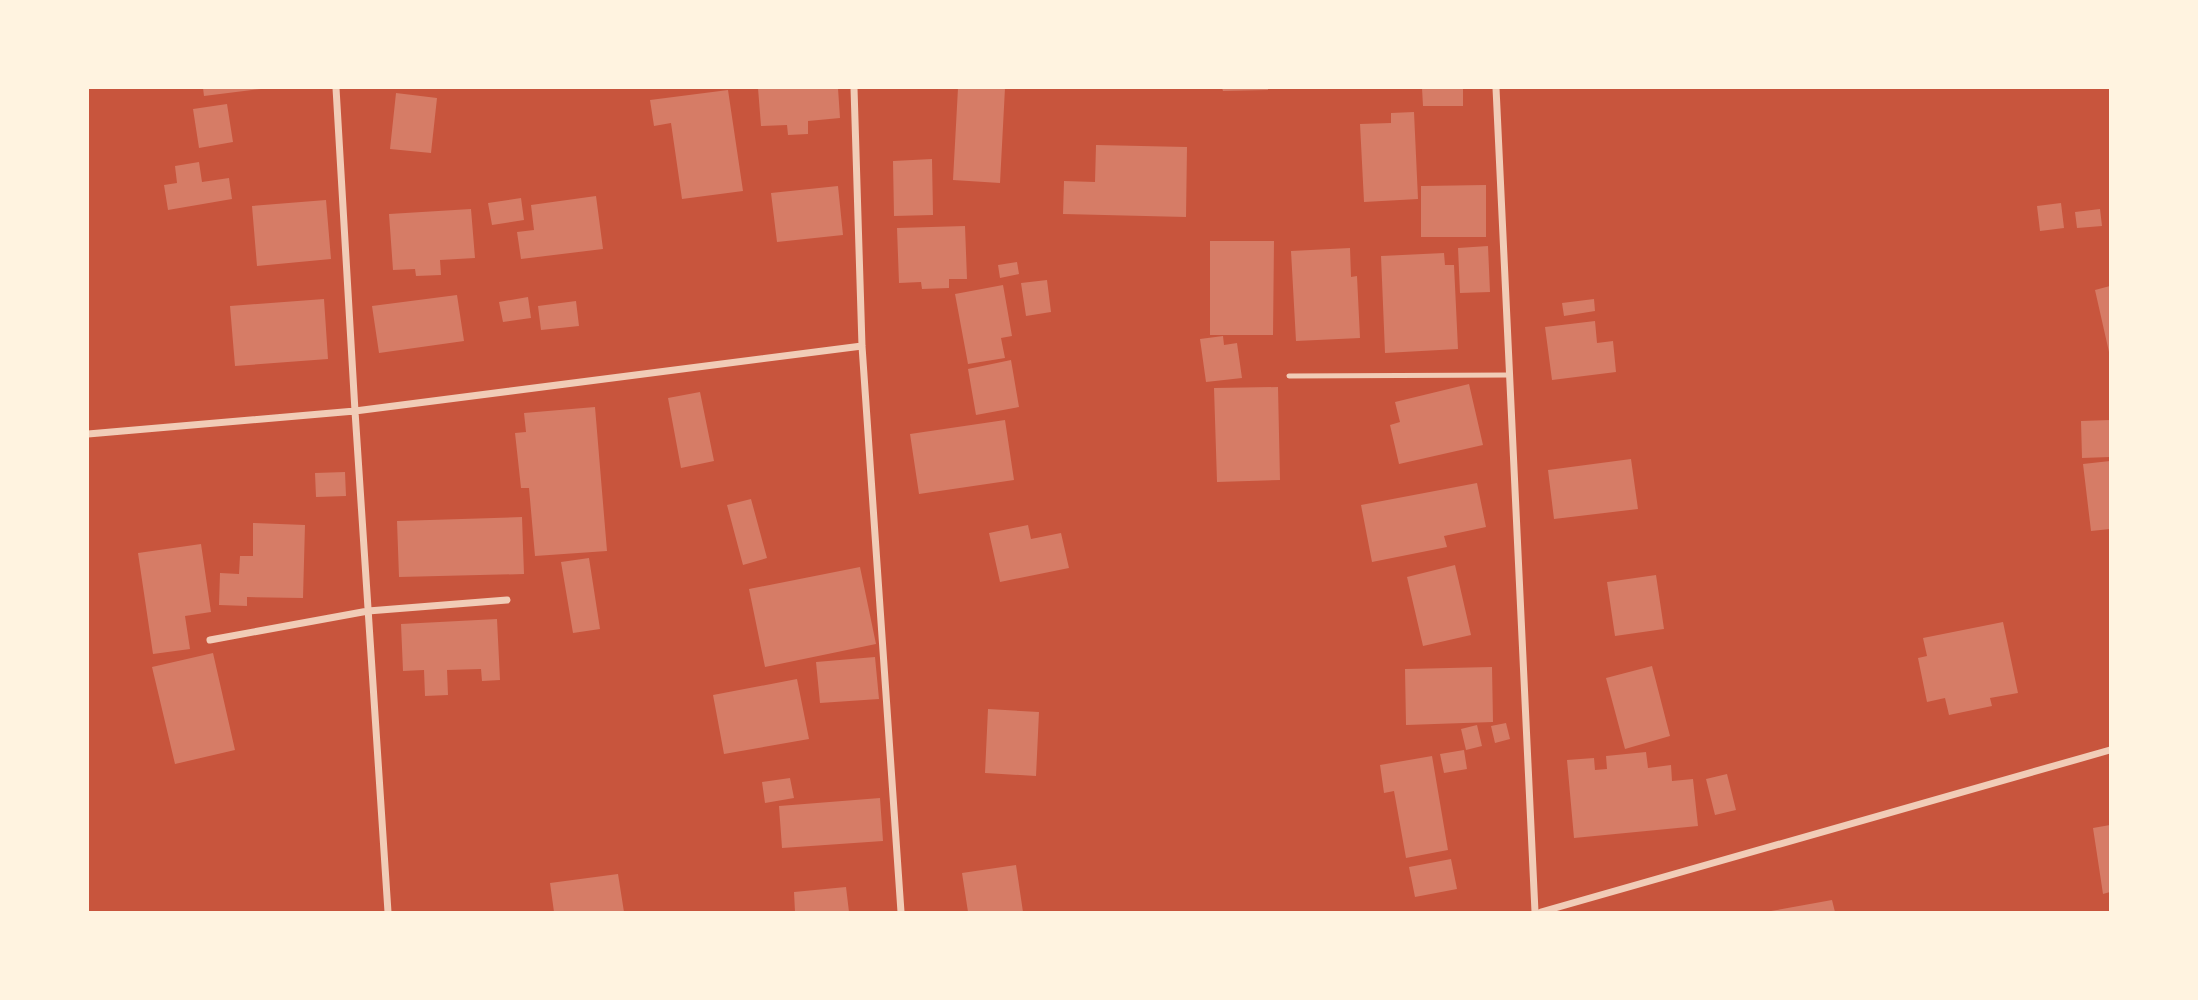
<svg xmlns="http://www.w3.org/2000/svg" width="2198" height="1000" viewBox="0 0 2198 1000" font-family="'Open Sans',sans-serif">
<rect width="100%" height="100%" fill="#c8553d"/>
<path fill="#d67c66" d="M 203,88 L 261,88 L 261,89 L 204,96 Z
M 758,88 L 838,88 L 840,118 L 808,121 L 808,134 L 788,135 L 787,125 L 761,126 Z
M 958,88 L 1005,88 L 1000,183 L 953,180 Z
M 1222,88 L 1268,88 L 1268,90 L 1223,91 Z
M 1422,88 L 1463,88 L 1463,106 L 1423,106 Z
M 728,90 L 743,191 L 682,199 L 671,123 L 654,126 L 650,100 Z
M 396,93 L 437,98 L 431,153 L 390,149 Z
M 227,104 L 233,142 L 199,148 L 193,109 Z
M 1414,112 L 1418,199 L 1364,202 L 1360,124 L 1391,123 L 1391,113 Z
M 1096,145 L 1187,147 L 1186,217 L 1063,214 L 1064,181 L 1095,182 Z
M 932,159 L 933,215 L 894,216 L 893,161 Z
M 199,162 L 202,182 L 229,178 L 232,199 L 168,210 L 164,185 L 177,183 L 175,166 Z
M 1486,185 L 1486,237 L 1421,237 L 1421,186 Z
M 838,186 L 843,235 L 777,242 L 771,193 Z
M 596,196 L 603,249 L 521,259 L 517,232 L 534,230 L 531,205 Z
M 521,198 L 524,220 L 492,225 L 488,203 Z
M 326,200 L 331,259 L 257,266 L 252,206 Z
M 2061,203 L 2064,228 L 2040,231 L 2037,206 Z
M 471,209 L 475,258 L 440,260 L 441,275 L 416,276 L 415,269 L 393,270 L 389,214 Z
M 2100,209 L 2102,226 L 2077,228 L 2075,212 Z
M 965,226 L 967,279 L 949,279 L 949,288 L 922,289 L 921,282 L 899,283 L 897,228 Z
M 1210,241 L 1274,241 L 1273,335 L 1210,335 Z
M 1488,246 L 1490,292 L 1460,293 L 1458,248 Z
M 1350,248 L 1351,277 L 1357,276 L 1360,338 L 1296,341 L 1291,251 Z
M 1444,253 L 1445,265 L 1454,265 L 1458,349 L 1385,353 L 1381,256 Z
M 1017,262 L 1019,274 L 1000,278 L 998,265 Z
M 1047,280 L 1051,312 L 1026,316 L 1021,283 Z
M 1003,285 L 1012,336 L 1001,338 L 1005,358 L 968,364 L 955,294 Z
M 2110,286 L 2110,352 L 2109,352 L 2095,290 Z
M 457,295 L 464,341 L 379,353 L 372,306 Z
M 528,297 L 531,318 L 503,322 L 499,302 Z
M 324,299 L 328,359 L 235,366 L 230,306 Z
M 1594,299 L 1595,311 L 1564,316 L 1562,303 Z
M 576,301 L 579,326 L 541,330 L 538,306 Z
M 1595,321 L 1597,343 L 1613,341 L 1616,372 L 1552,380 L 1545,327 Z
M 1223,336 L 1224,345 L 1237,343 L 1242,378 L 1206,382 L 1200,339 Z
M 1011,360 L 1019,407 L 976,415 L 968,369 Z
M 1469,384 L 1483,445 L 1399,464 L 1390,425 L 1400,422 L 1395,402 Z
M 1278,387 L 1280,480 L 1217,482 L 1214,388 Z
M 700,392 L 714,461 L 681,468 L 668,398 Z
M 595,407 L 607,551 L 535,556 L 529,488 L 521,488 L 515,433 L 526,432 L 524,413 Z
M 1005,420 L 1014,480 L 919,494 L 910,434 Z
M 2110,420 L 2110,457 L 2082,458 L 2081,421 Z
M 1631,459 L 1638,509 L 1554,519 L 1548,470 Z
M 2110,461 L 2110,529 L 2091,531 L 2083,464 Z
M 345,472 L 346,496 L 316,497 L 315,473 Z
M 1477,483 L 1486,527 L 1444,536 L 1447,547 L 1372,562 L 1361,505 Z
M 751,499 L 767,558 L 743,565 L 727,505 Z
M 522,517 L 524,574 L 399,577 L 397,521 Z
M 253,523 L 305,525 L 303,598 L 247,597 L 247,606 L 219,605 L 220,573 L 239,574 L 240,556 L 253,556 Z
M 1028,525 L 1031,539 L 1061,533 L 1069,568 L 1000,582 L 989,533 Z
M 201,544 L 211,612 L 185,616 L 190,649 L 153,654 L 138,553 Z
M 589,558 L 600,629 L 573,633 L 561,562 Z
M 1455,565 L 1471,635 L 1423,646 L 1407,577 Z
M 860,567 L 876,644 L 765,667 L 749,589 Z
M 1656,575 L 1664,629 L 1615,636 L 1607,582 Z
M 497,619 L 500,680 L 482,681 L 481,669 L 447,670 L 448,695 L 425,696 L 424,670 L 403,671 L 401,624 Z
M 2003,622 L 2018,693 L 1990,698 L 1992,706 L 1949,715 L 1945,698 L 1927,702 L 1918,658 L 1927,656 L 1923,638 Z
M 213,653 L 235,750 L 175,764 L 152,667 Z
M 875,657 L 879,699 L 820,703 L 816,662 Z
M 1652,666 L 1670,736 L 1625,749 L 1606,678 Z
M 1492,667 L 1493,722 L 1406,725 L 1405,669 Z
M 797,679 L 809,739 L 724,754 L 713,695 Z
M 988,709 L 1039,712 L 1036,776 L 985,773 Z
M 1506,723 L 1510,739 L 1495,743 L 1491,726 Z
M 1477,725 L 1482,746 L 1466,750 L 1461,729 Z
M 1464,750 L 1467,769 L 1444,773 L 1440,754 Z
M 1646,752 L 1648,768 L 1671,765 L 1672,781 L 1693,779 L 1698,826 L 1574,838 L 1567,760 L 1594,758 L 1595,770 L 1607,769 L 1606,756 Z
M 1432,756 L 1448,850 L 1406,858 L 1394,791 L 1384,793 L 1380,765 Z
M 1727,774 L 1736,810 L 1715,815 L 1706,779 Z
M 790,778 L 794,798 L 765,803 L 762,782 Z
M 880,798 L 883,841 L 782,848 L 779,806 Z
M 2110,825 L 2110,892 L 2103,894 L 2093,828 Z
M 1451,859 L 1457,889 L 1415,897 L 1409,867 Z
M 1016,865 L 1023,912 L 968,912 L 962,873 Z
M 618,874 L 624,912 L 554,912 L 550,883 Z
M 846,887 L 849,912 L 795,912 L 794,892 Z
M 1832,900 L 1835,912 L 1771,912 L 1771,911 Z"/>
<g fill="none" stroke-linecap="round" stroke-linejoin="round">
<path stroke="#f1ccb7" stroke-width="5" d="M 1289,376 L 1510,375"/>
<path stroke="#f1ccb7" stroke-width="7" d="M 336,88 L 355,411 L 388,912
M 854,88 L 862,346 L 901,912
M 1496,88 L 1535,912
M 88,434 L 355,411 L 862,346
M 210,640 L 368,611 L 507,600
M 1541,912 L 2110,750"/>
</g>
<rect width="2198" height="1000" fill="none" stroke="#fff3e0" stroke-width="178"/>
</svg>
